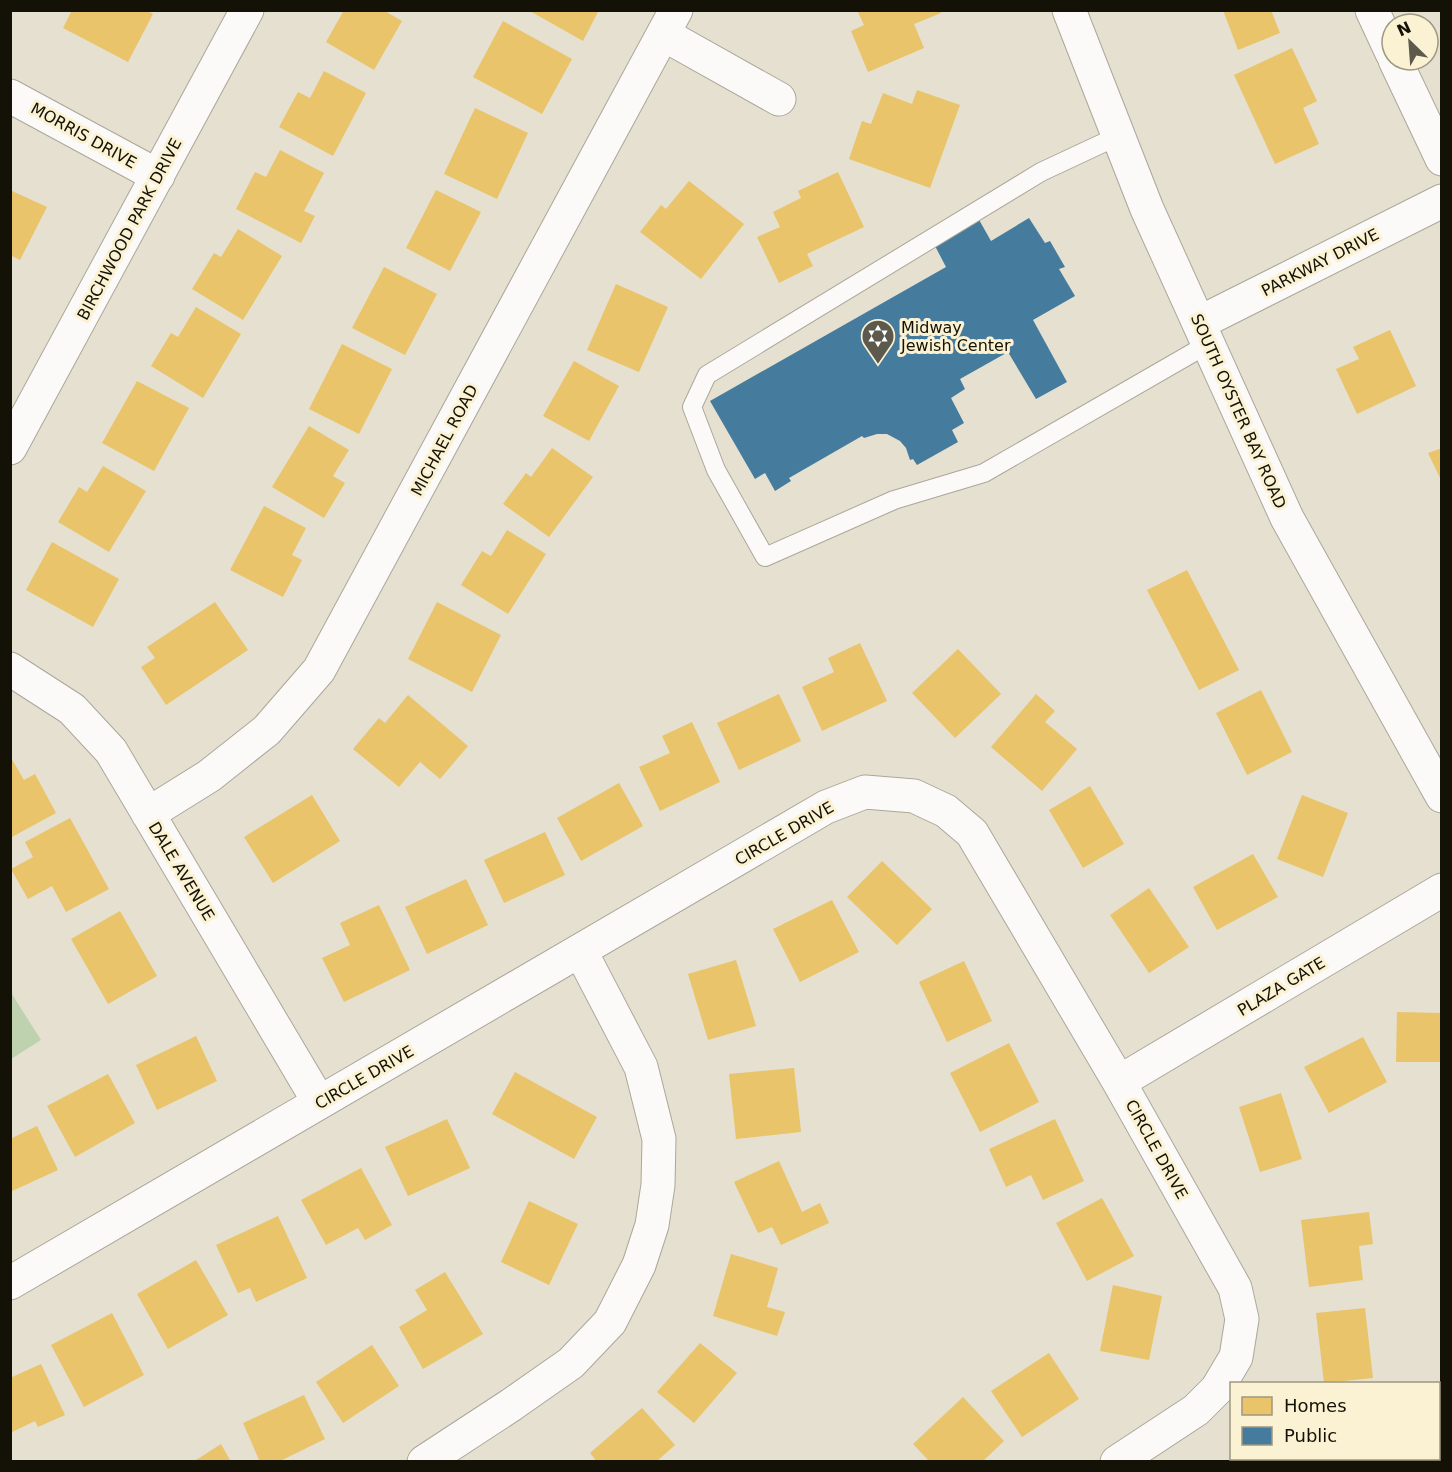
<svg xmlns="http://www.w3.org/2000/svg" width="1452" height="1472" viewBox="0 0 1452 1472" font-family="'DejaVu Sans',sans-serif">
<rect width="100%" height="100%" fill="#e5e0cf"/>
<path fill="#bed2af" d="M 10,991 L 41,1040 L 11,1059 L 10,1059 Z"/>
<path fill="#e9c46a" d="M 72,10 L 146,10 L 153,14 L 128,62 L 63,28 Z
M 344,10 L 383,10 L 402,21 L 374,70 L 326,42 Z
M 528,10 L 599,10 L 583,41 Z
M 857,10 L 939,10 L 941,13 L 914,24 L 924,48 L 868,72 L 851,31 L 864,25 Z
M 1223,10 L 1271,10 L 1280,33 L 1238,50 Z
M 503,21 L 572,59 L 542,114 L 473,77 Z
M 1292,48 L 1317,101 L 1303,108 L 1319,144 L 1275,164 L 1234,75 Z
M 324,71 L 366,93 L 333,156 L 279,127 L 298,92 L 310,98 Z
M 917,90 L 960,105 L 930,188 L 849,159 L 862,121 L 871,124 L 883,93 L 912,104 Z
M 475,108 L 528,133 L 497,199 L 444,174 Z
M 280,150 L 324,173 L 304,211 L 315,216 L 301,243 L 236,209 L 255,172 L 266,177 Z
M 838,172 L 864,227 L 807,254 L 813,266 L 779,283 L 757,237 L 780,227 L 773,212 L 801,198 L 798,191 Z
M 689,181 L 744,224 L 701,279 L 640,232 L 661,205 L 666,209 Z
M 10,190 L 47,207 L 20,260 L 10,255 Z
M 436,190 L 481,212 L 450,271 L 406,248 Z
M 238,229 L 282,256 L 243,320 L 192,289 L 214,253 L 221,257 Z
M 384,267 L 437,294 L 405,355 L 352,328 Z
M 616,284 L 668,307 L 639,372 L 587,350 Z
M 196,307 L 241,334 L 203,398 L 151,366 L 171,333 L 178,337 Z
M 1390,330 L 1416,386 L 1357,414 L 1336,369 L 1359,359 L 1353,347 Z
M 342,344 L 392,369 L 359,434 L 309,409 Z
M 574,361 L 619,386 L 589,441 L 543,416 Z
M 137,381 L 189,408 L 154,471 L 102,443 Z
M 309,426 L 349,450 L 333,476 L 345,483 L 324,518 L 272,487 Z
M 552,448 L 593,477 L 549,537 L 503,504 L 526,473 L 531,477 Z
M 1442,448 L 1442,482 L 1428,453 Z
M 103,466 L 146,491 L 109,552 L 58,522 L 79,487 L 87,492 Z
M 264,506 L 306,528 L 292,555 L 302,560 L 283,597 L 230,570 Z
M 507,530 L 546,554 L 508,614 L 461,585 L 482,551 L 491,556 Z
M 52,542 L 119,579 L 93,627 L 26,590 Z
M 1187,570 L 1239,670 L 1199,690 L 1147,590 Z
M 215,602 L 248,650 L 166,705 L 141,667 L 155,658 L 147,647 Z
M 437,602 L 501,635 L 472,692 L 408,659 Z
M 860,643 L 887,701 L 822,731 L 802,687 L 834,672 L 828,658 Z
M 958,649 L 1001,694 L 955,738 L 912,693 Z
M 1261,690 L 1292,752 L 1247,775 L 1216,713 Z
M 779,694 L 801,741 L 739,770 L 717,723 Z
M 1036,694 L 1055,711 L 1045,722 L 1077,749 L 1042,791 L 991,747 Z
M 408,695 L 468,746 L 440,779 L 420,762 L 399,787 L 353,749 L 379,718 L 385,723 Z
M 692,722 L 720,782 L 660,811 L 639,767 L 670,753 L 662,736 Z
M 10,756 L 24,780 L 35,774 L 56,813 L 10,838 Z
M 619,783 L 643,826 L 581,861 L 557,818 Z
M 1090,786 L 1124,844 L 1083,868 L 1049,810 Z
M 312,795 L 340,841 L 273,883 L 244,837 Z
M 1302,795 L 1348,813 L 1323,877 L 1277,859 Z
M 70,818 L 109,889 L 66,912 L 52,886 L 28,899 L 11,869 L 33,857 L 25,842 Z
M 545,832 L 565,875 L 504,903 L 484,860 Z
M 1253,854 L 1278,897 L 1217,930 L 1193,887 Z
M 882,861 L 932,909 L 897,945 L 847,897 Z
M 466,879 L 488,925 L 427,954 L 405,907 Z
M 1149,888 L 1189,947 L 1149,973 L 1110,915 Z
M 832,900 L 859,952 L 800,982 L 773,929 Z
M 379,905 L 410,970 L 344,1002 L 322,958 L 350,945 L 340,923 Z
M 120,911 L 157,976 L 108,1004 L 71,939 Z
M 736,960 L 756,1026 L 708,1040 L 688,974 Z
M 964,961 L 992,1021 L 947,1042 L 919,982 Z
M 1397,1012 L 1442,1013 L 1442,1062 L 1396,1062 Z
M 196,1036 L 217,1081 L 157,1110 L 136,1065 Z
M 1363,1037 L 1387,1082 L 1329,1113 L 1304,1067 Z
M 1009,1043 L 1039,1102 L 980,1132 L 950,1073 Z
M 794,1068 L 801,1132 L 736,1139 L 729,1074 Z
M 515,1072 L 597,1117 L 574,1159 L 492,1114 Z
M 108,1074 L 135,1123 L 75,1157 L 47,1106 Z
M 1281,1093 L 1302,1159 L 1260,1172 L 1239,1107 Z
M 447,1119 L 470,1168 L 408,1196 L 385,1147 Z
M 1055,1119 L 1084,1181 L 1043,1200 L 1031,1175 L 1006,1187 L 989,1149 Z
M 37,1126 L 58,1170 L 10,1192 L 10,1139 Z
M 779,1161 L 802,1212 L 820,1203 L 829,1223 L 781,1245 L 772,1227 L 758,1233 L 734,1182 Z
M 361,1168 L 392,1225 L 365,1240 L 358,1228 L 326,1245 L 301,1200 Z
M 1102,1198 L 1134,1256 L 1087,1281 L 1056,1223 Z
M 529,1201 L 578,1224 L 549,1285 L 501,1262 Z
M 1369,1212 L 1373,1244 L 1359,1246 L 1363,1280 L 1309,1287 L 1301,1220 Z
M 278,1216 L 307,1278 L 256,1302 L 250,1288 L 238,1293 L 216,1245 Z
M 731,1254 L 778,1268 L 767,1307 L 785,1312 L 777,1336 L 713,1316 Z
M 196,1260 L 228,1315 L 168,1349 L 137,1294 Z
M 445,1272 L 483,1334 L 423,1369 L 399,1327 L 427,1310 L 415,1290 Z
M 1113,1285 L 1162,1296 L 1149,1360 L 1100,1351 Z
M 1365,1308 L 1373,1378 L 1324,1383 L 1316,1313 Z
M 112,1313 L 144,1375 L 84,1407 L 51,1345 Z
M 700,1343 L 737,1373 L 694,1423 L 657,1392 Z
M 372,1345 L 399,1386 L 343,1423 L 316,1382 Z
M 1049,1353 L 1079,1399 L 1022,1437 L 991,1391 Z
M 41,1364 L 65,1415 L 38,1427 L 35,1421 L 10,1433 L 10,1378 Z
M 304,1395 L 325,1439 L 278,1462 L 260,1462 L 243,1423 Z
M 963,1397 L 1004,1441 L 982,1462 L 930,1462 L 913,1444 Z
M 642,1408 L 675,1445 L 656,1462 L 597,1462 L 590,1453 Z
M 221,1444 L 231,1462 L 193,1462 Z
M 1264,1458 L 1338,1458 L 1336,1462 L 1262,1462 Z"/>
<path fill="#457b9d" d="M 978,218 L 991,241 L 1029,218 L 1045,243 L 1050,241 L 1065,267 L 1059,269 L 1075,296 L 1033,320 L 1067,382 L 1036,399 L 1008,352 L 960,379 L 965,389 L 951,398 L 964,423 L 952,430 L 958,442 L 917,465 L 913,459 L 910,460 L 906,448 L 900,441 L 887,434 L 877,434 L 864,438 L 862,436 L 789,478 L 791,481 L 775,491 L 765,473 L 755,479 L 710,401 L 946,267 L 934,244 Z"/>
<g fill="none" stroke-linecap="round" stroke-linejoin="round">
<g stroke="#aba79a" stroke-width="20">
<path id="service" d="M 1118,136 L 1041,172 L 707,375 L 692,407 L 716,470 L 765,557 L 894,500 L 984,473 L 1208,344"/>
</g>
<g stroke="#aba79a" stroke-width="35">
<path id="minor" d="M 1372,10 L 1392,53
M 663,34 L 779,99
M 1395,60 L 1442,159
M 10,96 L 158,176
M 1199,323 L 1442,201
M 10,448 L 247,10
M 10,669 L 72,709 L 111,751 L 319,1102
M 148,814 L 209,776 L 267,730 L 319,670 L 676,10
M 1119,1082 L 1442,890
M 10,1283 C 282,1124 555,967 826,807 L 865,792 L 914,796 L 946,811 L 972,833 L 1119,1082 L 1235,1288 L 1242,1319 L 1236,1357 L 1217,1389 L 1196,1410 L 1117,1462
M 424,1462 L 511,1405 L 571,1363 L 610,1322 L 639,1265 L 652,1225 L 658,1185 L 659,1139 L 641,1067 L 581,952"/>
</g>
<g stroke="#aba79a" stroke-width="35">
<path id="secondary" d="M 1069,10 L 1147,209 L 1287,518 L 1442,796"/>
</g>
<use href="#service" stroke="#fbfaf8" stroke-width="18"/>
<use href="#minor" stroke="#fbfaf8" stroke-width="33"/>
<use href="#secondary" stroke="#fbfaf8" stroke-width="33"/>
</g>
<defs>
<g id="synagogue-pin" transform="scale(1.725)"><path d="M0 17L-7.5 6A9.5 9.5 0 1 1 7.5 6Z" fill="#5d594c" stroke="#fbf2d3"/><path d="M0-6.5L5.6 3.2H-5.6ZM0 6.5L5.6-3.2H-5.6Z" fill="#fff"/></g>
</defs>
<g fill-rule="evenodd">
<use href="#synagogue-pin" x="878" y="336"/>
</g>
<g text-anchor="middle" stroke-width="6" stroke-linejoin="round" paint-order="stroke">
<g font-size="16" fill="#141106" stroke="#fbf2d3">
<text transform="translate(84 135) rotate(29)" y="6">MORRIS DRIVE</text>
<text transform="translate(129 229) rotate(-62)" y="6">BIRCHWOOD PARK DRIVE</text>
<text transform="translate(1320 262) rotate(-27)" y="6">PARKWAY DRIVE</text>
<text transform="translate(1239 411) rotate(66)" y="6">SOUTH OYSTER BAY ROAD</text>
<text transform="translate(444 440) rotate(-62)" y="6">MICHAEL ROAD</text>
<text transform="translate(784 833) rotate(-30)" y="6">CIRCLE DRIVE</text>
<text transform="translate(182 871) rotate(59)" y="6">DALE AVENUE</text>
<text transform="translate(1281 986) rotate(-31)" y="6">PLAZA GATE</text>
<text transform="translate(364 1077) rotate(-30)" y="6">CIRCLE DRIVE</text>
<text transform="translate(1157 1149) rotate(61)" y="6">CIRCLE DRIVE</text>
</g>
<g font-size="16" fill="#141106" stroke="#fbf2d3" text-anchor="start">
<text x="901" y="333">Midway<tspan x="901" dy="18">Jewish Center</tspan></text>
</g>
</g>
<rect width="1452" height="1472" fill="none" stroke="#141106" stroke-width="24"/>
<rect x="1230" y="1382" width="210" height="78" fill="#fbf2d3" stroke="#9f9881" stroke-width="1.5"/>
<rect x="1242" y="1397" width="30" height="18" fill="#e9c46a" stroke="#9f9881" stroke-width="1.5"/>
<text x="1284" y="1412" font-size="18" fill="#141106">Homes</text>
<rect x="1242" y="1427" width="30" height="18" fill="#457b9d" stroke="#9f9881" stroke-width="1.5"/>
<text x="1284" y="1442" font-size="18" fill="#141106">Public</text>
<g transform="translate(1410 42) rotate(335)"><circle r="28" fill="#fbf2d3" stroke="#9f9881" stroke-width="1.5"/>
<path d="M0-4.5L10 22L0 15L-10 22Z" fill="#5d594c"/>
<text y="-9" font-size="16" font-weight="bold" text-anchor="middle" fill="#141106">N</text>
</g>
</svg>
